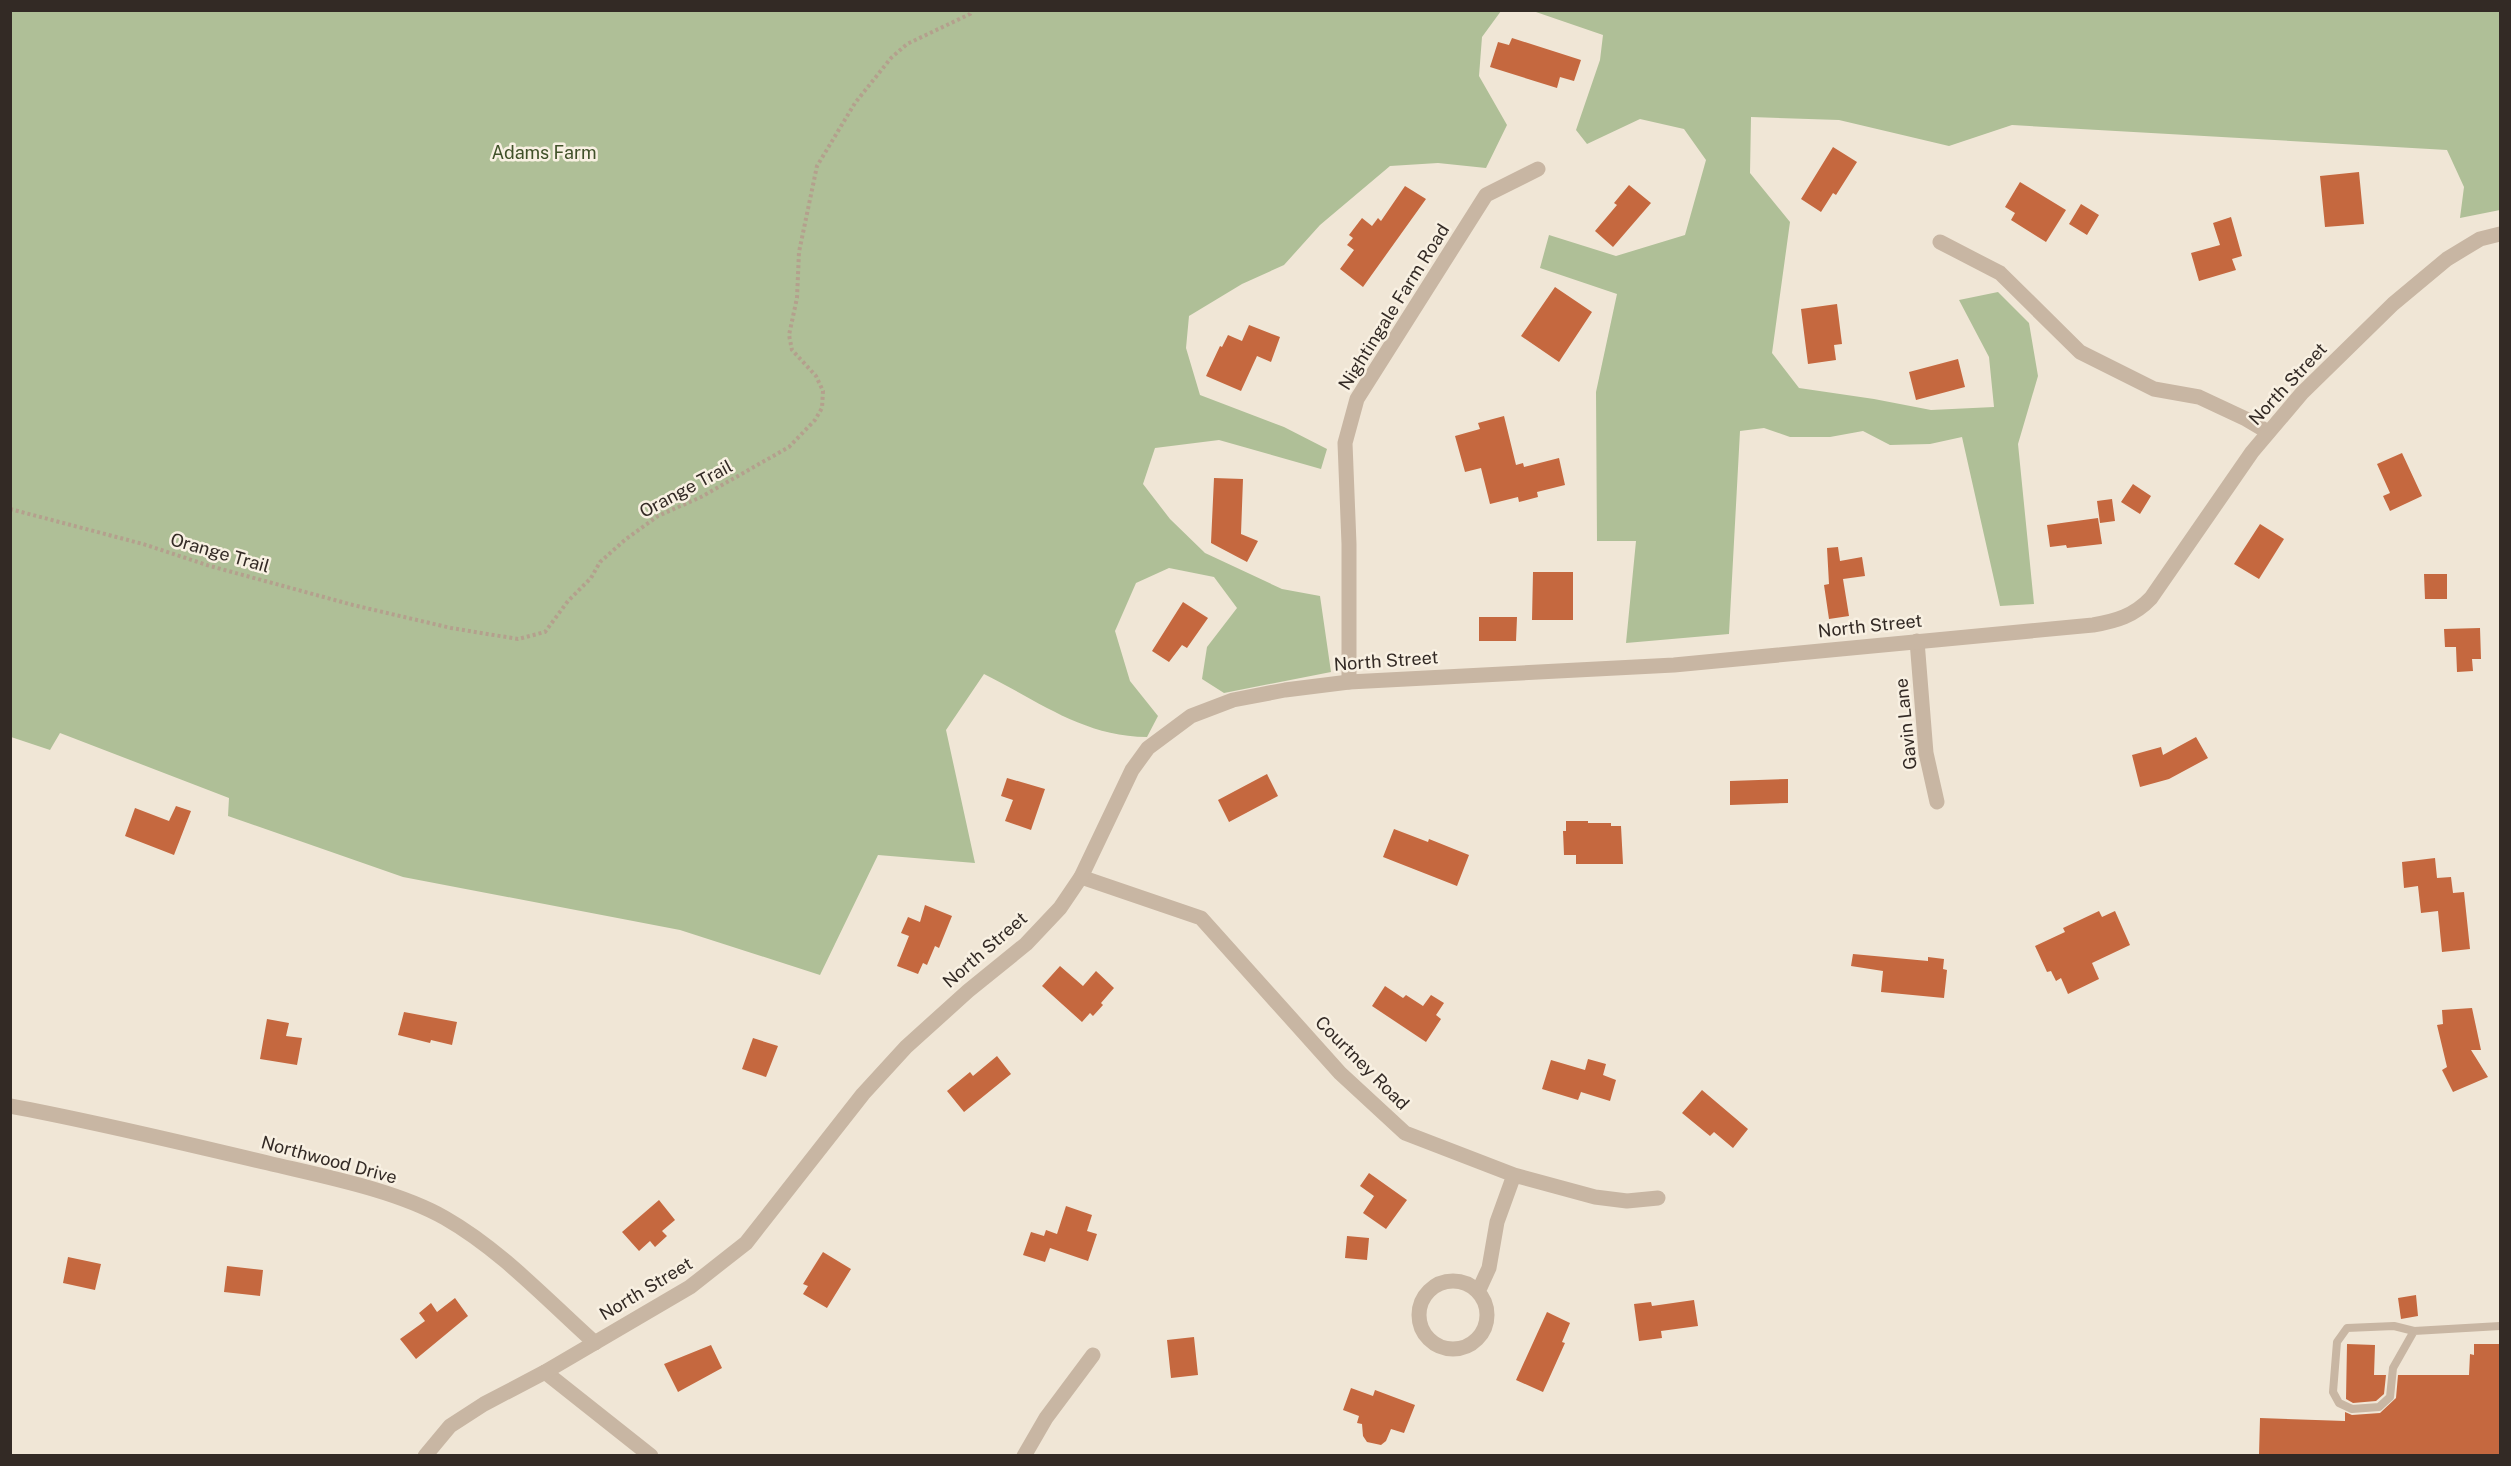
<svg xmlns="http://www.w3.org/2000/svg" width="2511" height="1466" viewBox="0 0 2511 1466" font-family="'Public Sans',sans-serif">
<rect width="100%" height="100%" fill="#f0e6d6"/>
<path fill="#afbf97" d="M 11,10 L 1501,11 L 1482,37 L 1479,76 L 1507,125 L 1486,168 L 1438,163 L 1390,166 L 1320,225 L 1284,265 L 1242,284 L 1189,316 L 1186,348 L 1200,395 L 1284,427 L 1327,449 L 1321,469 L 1219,440 L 1155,448 L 1143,484 L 1170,519 L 1205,553 L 1282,589 L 1320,596 L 1331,672 L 1224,693 L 1202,679 L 1207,647 L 1237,608 L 1214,577 L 1169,568 L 1136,583 L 1115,631 L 1130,681 L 1158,716 L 1147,737 C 1082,736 1039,701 984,674 L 946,730 L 975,863 L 878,855 L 820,975 L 680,930 L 403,877 L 228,816 L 229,798 L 60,733 L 50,750 L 11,737 Z
M 1533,11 L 2500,11 L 2500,210 L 2460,218 L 2464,187 L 2447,150 L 2012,125 L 1949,146 L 1839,120 L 1751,117 L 1750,173 L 1790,222 L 1772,353 L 1799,388 L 1874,399 L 1931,410 L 1994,407 L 1989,357 L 1959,300 L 1998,292 L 2029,323 L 2038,376 L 2018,444 L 2034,604 L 2000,606 L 1962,437 L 1930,444 L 1890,445 L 1863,431 L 1830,437 L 1790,437 L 1764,428 L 1740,431 L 1729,634 L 1626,643 L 1636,541 L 1597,541 L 1596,392 L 1617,294 L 1540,268 L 1549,235 L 1616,256 L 1685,235 L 1706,160 L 1684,129 L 1640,119 L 1587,144 L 1576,130 L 1600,60 L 1603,35 Z"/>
<path fill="#c5683f" d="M 1512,38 L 1581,60 L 1574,81 L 1560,77 L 1557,88 L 1490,67 L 1498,42 L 1509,45 Z
M 1833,147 L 1857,162 L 1836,195 L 1833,193 L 1821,212 L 1801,199 Z
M 2359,172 L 2364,224 L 2325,227 L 2320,176 Z
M 2020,182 L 2066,210 L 2046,242 L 2011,220 L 2015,213 L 2005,207 Z
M 1629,185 L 1651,203 L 1613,247 L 1595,231 L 1617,205 L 1614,203 Z
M 1405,186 L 1426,199 L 1363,287 L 1340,269 L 1354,250 L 1347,245 L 1353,238 L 1349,235 L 1362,218 L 1372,226 L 1378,218 L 1381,221 Z
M 2081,204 L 2099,215 L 2087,235 L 2069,224 Z
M 2231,217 L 2242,256 L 2232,259 L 2236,270 L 2199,281 L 2191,253 L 2220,245 L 2213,223 Z
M 1555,287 L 1592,312 L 1559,362 L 1521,336 Z
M 1837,304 L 1842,344 L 1834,345 L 1836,360 L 1808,364 L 1801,309 Z
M 1249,325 L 1280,337 L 1271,362 L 1257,356 L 1241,391 L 1206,376 L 1220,346 L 1222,347 L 1228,335 L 1242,341 Z
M 1958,359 L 1965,387 L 1916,400 L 1909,372 Z
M 1504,416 L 1516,465 L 1523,463 L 1524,467 L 1559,458 L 1565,485 L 1537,492 L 1538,497 L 1519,502 L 1518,497 L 1490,504 L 1481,468 L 1465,472 L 1455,436 L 1480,429 L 1478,423 Z
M 2402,453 L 2422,496 L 2390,511 L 2383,496 L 2390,493 L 2377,464 Z
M 1214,478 L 1243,479 L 1241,534 L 1258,541 L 1247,562 L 1211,543 Z
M 2133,484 L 2151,496 L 2140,514 L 2121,502 Z
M 2112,499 L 2115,521 L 2100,523 L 2097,501 Z
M 2098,518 L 2102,544 L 2067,548 L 2066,545 L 2050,547 L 2047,525 Z
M 2260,524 L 2284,539 L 2259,579 L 2234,564 Z
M 1838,547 L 1840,561 L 1862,557 L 1865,576 L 1843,579 L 1849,616 L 1829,619 L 1824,585 L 1829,584 L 1827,548 Z
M 1533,572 L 1573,572 L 1573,620 L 1532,620 Z
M 2424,574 L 2447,574 L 2447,599 L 2425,599 Z
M 1183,602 L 1208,618 L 1187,648 L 1182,645 L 1169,662 L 1152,651 Z
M 1479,617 L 1517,617 L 1516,641 L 1479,641 Z
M 2480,628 L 2481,659 L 2472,659 L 2473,671 L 2457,672 L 2456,647 L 2445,647 L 2444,629 Z
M 2196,737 L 2208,758 L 2169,779 L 2140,787 L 2132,755 L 2161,747 L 2163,755 Z
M 1267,774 L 1278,796 L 1229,822 L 1218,800 Z
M 1007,778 L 1045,789 L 1031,830 L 1005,821 L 1013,800 L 1001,796 Z
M 1788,779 L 1788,803 L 1730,805 L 1730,781 Z
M 176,806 L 191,811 L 174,855 L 125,836 L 135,808 L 169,821 Z
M 1566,821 L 1588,821 L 1588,823 L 1611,823 L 1611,826 L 1621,826 L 1623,864 L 1576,864 L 1576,855 L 1564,855 L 1563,831 L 1566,831 Z
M 1394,829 L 1428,842 L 1429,839 L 1469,855 L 1457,886 L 1383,857 Z
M 2435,858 L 2437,878 L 2451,877 L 2453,893 L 2464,892 L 2470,949 L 2442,952 L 2438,911 L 2421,913 L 2418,886 L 2404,888 L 2402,862 Z
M 925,905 L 952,916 L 939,948 L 935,946 L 927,965 L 923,963 L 918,974 L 897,966 L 909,936 L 901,933 L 908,917 L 920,922 Z
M 2099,911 L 2102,917 L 2115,911 L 2130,945 L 2092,963 L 2099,979 L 2068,994 L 2061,978 L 2056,981 L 2051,971 L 2047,972 L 2035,946 L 2065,932 L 2063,928 Z
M 1853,954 L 1928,961 L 1928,957 L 1944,959 L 1943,969 L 1947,970 L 1944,998 L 1881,992 L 1883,971 L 1851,966 Z
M 1060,966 L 1083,986 L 1096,971 L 1114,988 L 1101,1003 L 1103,1005 L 1093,1016 L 1090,1013 L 1082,1022 L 1042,986 Z
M 1385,986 L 1403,998 L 1406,995 L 1423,1006 L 1431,995 L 1444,1003 L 1436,1015 L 1441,1019 L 1426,1042 L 1372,1006 Z
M 2472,1008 L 2481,1050 L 2471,1050 L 2488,1077 L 2453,1092 L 2442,1070 L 2447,1067 L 2437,1025 L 2443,1024 L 2442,1010 Z
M 404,1012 L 457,1022 L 452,1045 L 431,1040 L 430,1043 L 398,1035 Z
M 267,1019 L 289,1023 L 286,1036 L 302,1038 L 297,1065 L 260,1059 Z
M 753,1038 L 778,1046 L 766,1077 L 742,1069 Z
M 997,1056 L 1011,1074 L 964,1112 L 947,1091 L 970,1072 L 973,1076 Z
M 1588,1059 L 1606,1064 L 1603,1075 L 1616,1080 L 1610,1101 L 1581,1092 L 1578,1100 L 1542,1089 L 1551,1060 L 1585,1070 Z
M 1702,1090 L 1748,1129 L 1733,1148 L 1714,1132 L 1710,1136 L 1682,1113 Z
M 1369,1173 L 1407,1200 L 1386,1229 L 1363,1213 L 1374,1196 L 1360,1186 Z
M 659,1200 L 675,1220 L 662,1231 L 667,1236 L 655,1247 L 650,1241 L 639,1251 L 622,1232 Z
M 1066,1206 L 1092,1215 L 1087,1231 L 1097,1234 L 1088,1261 L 1050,1248 L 1045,1262 L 1023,1255 L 1031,1232 L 1044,1236 L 1046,1230 L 1057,1234 Z
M 1347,1236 L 1369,1238 L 1367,1260 L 1345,1258 Z
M 823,1252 L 851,1269 L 827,1308 L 803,1294 L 808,1286 L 803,1284 Z
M 68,1257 L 101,1264 L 95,1290 L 63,1283 Z
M 227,1266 L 263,1270 L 260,1296 L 224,1292 Z
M 2416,1295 L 2418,1316 L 2401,1319 L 2398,1298 Z
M 455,1298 L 468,1316 L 416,1359 L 400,1339 L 425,1321 L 419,1313 L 431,1303 L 437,1312 Z
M 1694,1300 L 1698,1326 L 1661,1331 L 1662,1338 L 1639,1341 L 1634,1304 L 1651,1302 L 1652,1306 Z
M 1547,1312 L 1570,1323 L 1562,1342 L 1565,1343 L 1543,1392 L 1516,1380 Z
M 1194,1337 L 1198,1375 L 1171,1378 L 1167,1340 Z
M 2347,1344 L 2375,1345 L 2374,1375 L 2386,1375 L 2384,1394 L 2376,1401 L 2353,1403 L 2346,1399 Z
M 2474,1344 L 2500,1344 L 2500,1455 L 2259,1455 L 2260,1418 L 2345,1421 L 2345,1412 L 2352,1415 L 2380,1413 L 2396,1398 L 2398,1375 L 2469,1375 L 2470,1354 L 2474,1355 Z
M 711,1345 L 722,1368 L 678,1392 L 664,1364 Z
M 1351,1388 L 1373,1396 L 1375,1390 L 1415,1405 L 1404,1433 L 1391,1429 L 1386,1441 L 1381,1445 L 1367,1442 L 1363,1436 L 1362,1424 L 1357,1423 L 1359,1416 L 1343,1410 Z"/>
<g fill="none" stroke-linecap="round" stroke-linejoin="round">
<path stroke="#b4a08d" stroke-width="4" stroke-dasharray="3 3" stroke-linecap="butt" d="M 10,509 L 143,544 L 210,566 L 353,605 L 451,628 L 518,639 L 545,632 L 568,601 L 591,578 L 600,562 L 626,539 L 658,516 L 701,497 L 789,447 L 815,420 L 822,408 L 823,391 L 816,376 L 792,350 L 789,335 L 797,298 L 799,252 L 817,166 L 855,103 L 891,58 L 907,44 L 970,14 L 972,10"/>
<path stroke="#c8b6a3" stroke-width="8" d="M 2414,1331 L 2393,1368 L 2390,1397 L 2379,1407 L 2352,1409 L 2339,1403 L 2333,1392 L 2337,1342 L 2347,1328 L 2394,1326 L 2414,1331 L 2500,1326"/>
<path stroke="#c8b6a3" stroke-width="15" d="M 1940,242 L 2000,273 L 2080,352 L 2154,389 L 2199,397 L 2246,419 L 2268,432
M 1917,641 L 1926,753 L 1937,802
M 1349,682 L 1349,544 L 1345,443 L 1357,399 L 1486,195 L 1538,169
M 1081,877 L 1201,918 L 1340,1073 L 1405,1133 L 1514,1175 L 1595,1197 L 1627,1201 L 1658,1198
M 10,1106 C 97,1122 182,1143 268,1163 C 322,1176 396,1190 445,1218 C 501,1250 547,1300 595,1343
M1419 1315a34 34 0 1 1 68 0a34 34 0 1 1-68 0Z
M 1478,1292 L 1489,1268 L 1497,1222 L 1514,1175
M 545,1372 L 651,1456
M 1024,1456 L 1046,1418 L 1093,1355"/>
<path stroke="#c8b6a3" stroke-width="15" d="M 425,1456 L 450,1426 L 484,1404 L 545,1372 L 690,1287 L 746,1243 L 863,1094 L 906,1047 L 968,991 L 1026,944 L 1060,908 L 1081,877 L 1132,770 L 1148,748 L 1191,716 L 1233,700 L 1285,690 L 1349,682 L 1674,665 L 2093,625 C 2116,621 2134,616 2151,598 L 2252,452 L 2302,393 L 2393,304 L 2447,259 L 2480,239 L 2500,234"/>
</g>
<g text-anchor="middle" stroke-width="5" stroke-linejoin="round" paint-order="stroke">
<g font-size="18" fill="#405129" stroke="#f8f0e2">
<text x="544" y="159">Adams Farm</text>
</g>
<g font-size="18" fill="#332a25" stroke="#f8f0e2">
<text transform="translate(1394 307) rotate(-58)" y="6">Nightingale Farm Road</text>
<text transform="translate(2288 384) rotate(-47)" y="6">North Street</text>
<text transform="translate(686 489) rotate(-28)" y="6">Orange Trail</text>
<text transform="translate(220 553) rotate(16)" y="6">Orange Trail</text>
<text transform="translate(1870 626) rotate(-6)" y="6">North Street</text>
<text transform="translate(1386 661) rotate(-4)" y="6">North Street</text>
<text transform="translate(1906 724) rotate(-96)" y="6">Gavin Lane</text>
<text transform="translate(985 950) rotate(-41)" y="6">North Street</text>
<text transform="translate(1362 1063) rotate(45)" y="6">Courtney Road</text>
<text transform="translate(329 1160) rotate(15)" y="6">Northwood Drive</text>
<text transform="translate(646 1289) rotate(-31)" y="6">North Street</text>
</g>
</g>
<rect width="2511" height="1466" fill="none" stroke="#332a25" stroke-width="24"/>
</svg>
